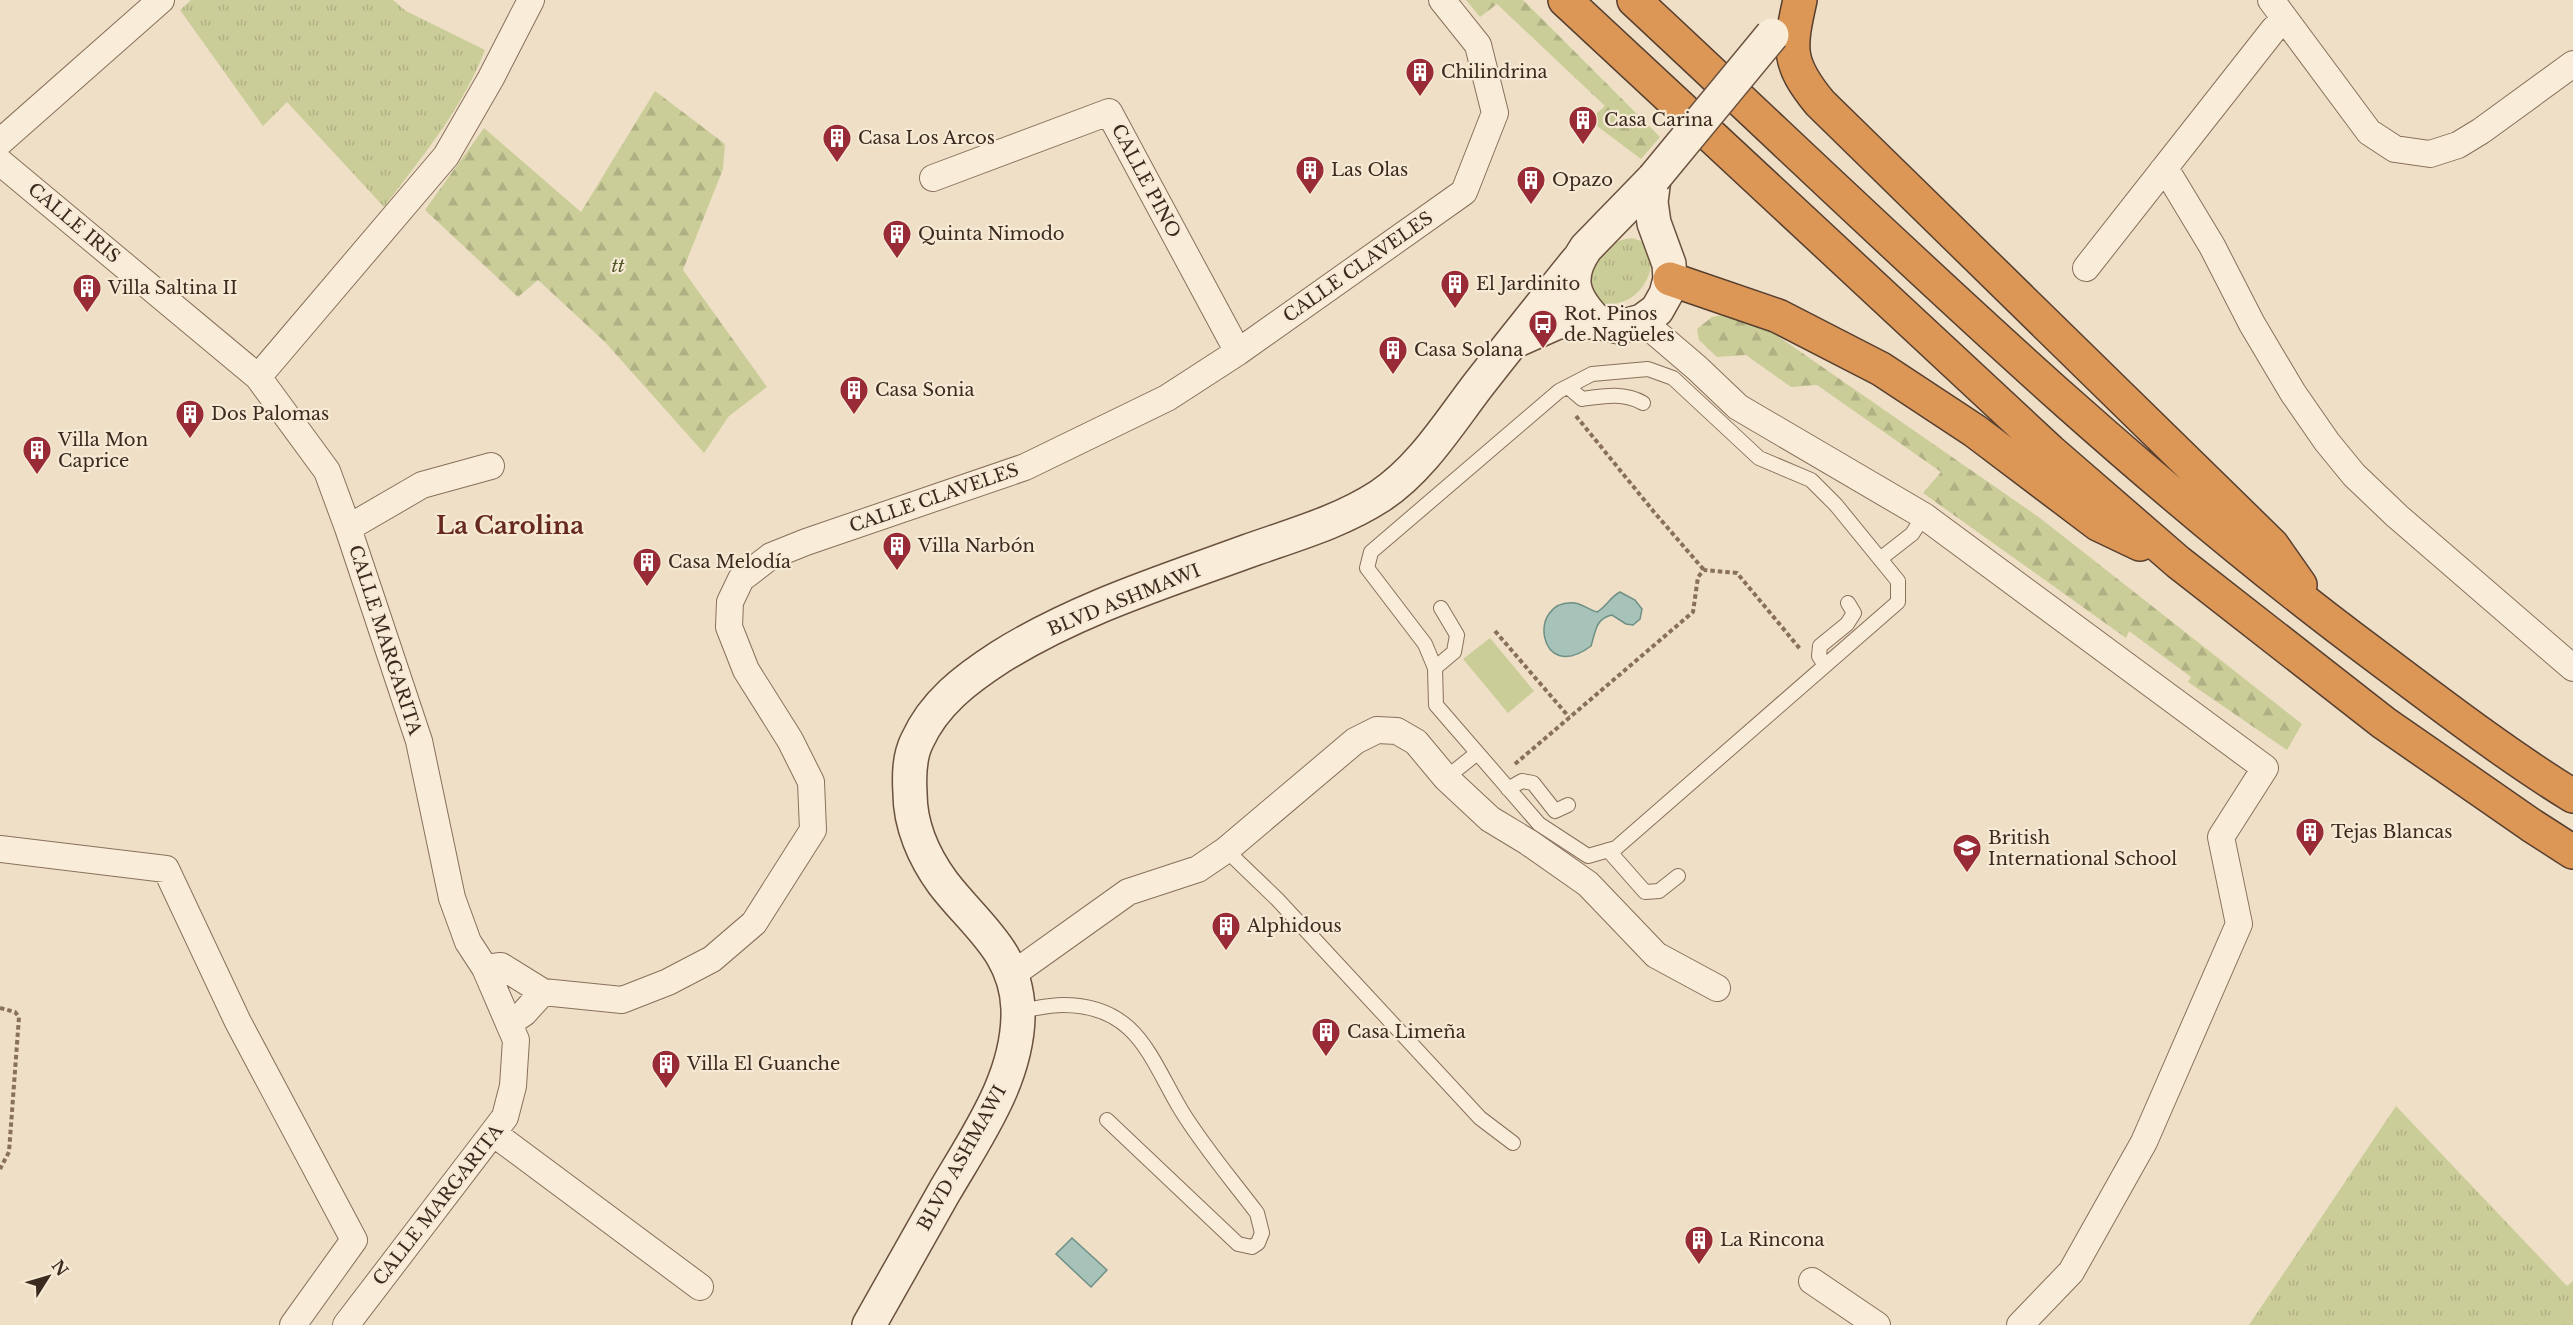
<svg xmlns="http://www.w3.org/2000/svg" width="2573" height="1325" viewBox="0 0 2573 1325" font-family="'Libre Baskerville',serif">
<defs>
<pattern id="grass-tufts" width="24" height="20" patternUnits="userSpaceOnUse" patternTransform="scale(1.5)"><rect width="24" height="20" fill="#cbcd99"/><path d="M3 7l-1-3M5 7V3M7 7l1-3M15 17l-1-3M17 17v-4M19 17l1-3" fill="none" stroke="#afb083"/></pattern>
<pattern id="forest-firs" width="22" height="20" patternUnits="userSpaceOnUse" patternTransform="scale(1.5)"><rect width="22" height="20" fill="#cbcd99"/><path d="M5 1l3.5 6h-7zM16 11l3.5 6h-7z" fill="#afb083"/></pattern>
</defs>
<rect width="100%" height="100%" fill="#eedfc6"/>
<path fill="url(#grass-tufts)" d="M 191,0 L 393,0 L 406,11 L 485,50 C 462,109 422,157 384,207 L 287,102 L 263,126 L 180,10 Z
M 1632,238 L 1644,242 C 1647,249 1651,257 1651,265 C 1648,292 1621,312 1595,301 C 1593,296 1588,288 1588,282 C 1587,257 1610,240 1632,238 Z
M 2396,1106 L 2567,1286 L 2573,1281 L 2573,1325 L 2249,1325 Z"/>
<path fill="url(#forest-firs)" d="M 1466,0 L 1523,0 L 1660,137 L 1641,159 L 1589,120 L 1605,106 L 1497,4 L 1480,17 Z
M 655,91 L 725,144 L 723,169 L 683,270 L 767,387 L 729,416 L 704,453 L 605,342 L 538,280 L 518,297 L 425,210 L 484,128 L 581,212 Z
M 1732,313 L 1759,323 L 2040,518 L 2302,724 L 2287,750 L 2188,682 L 2191,677 L 2129,631 L 2126,638 L 1923,493 L 1941,472 L 1817,385 L 1791,387 L 1746,355 L 1717,357 L 1699,340 L 1697,329 L 1712,317 Z"/>
<path fill="#cbcd99" d="M 1490,638 L 1534,691 L 1508,713 L 1463,659 Z"/>
<path fill="#a7c2b8" stroke="#6e9085" stroke-width="1.5" d="M 1620,592 L 1635,600 L 1642,609 L 1640,619 L 1633,625 L 1626,624 L 1612,615 C 1595,619 1596,631 1591,646 C 1538,686 1526,598 1575,603 C 1582,604 1590,610 1597,612 C 1606,607 1611,596 1620,592 Z
M 1072,1238 L 1107,1270 L 1091,1287 L 1056,1254 Z"/>
<g fill="none" stroke-linecap="round" stroke-linejoin="round">
<g stroke="#89705b" stroke-width="16">
<path id="lane" d="M 1648,369 L 1673,378 L 1759,458 L 1811,480 L 1836,505 L 1898,581 L 1898,602 L 1616,848 L 1588,856 L 1539,824 L 1436,705 L 1435,668 L 1425,644 L 1367,568 L 1371,552 L 1559,391 L 1592,374 Z
M 1568,387 L 1582,399 C 1603,396 1624,392 1643,403
M 1880,559 L 1912,534 L 1924,516
M 1825,665 L 1819,656 L 1820,646 L 1847,624 L 1854,613 L 1848,603
M 1435,668 L 1454,652 L 1457,635 L 1441,608
M 1446,778 L 1476,754
M 1508,789 L 1522,781 L 1533,783 L 1555,811 L 1568,805
M 1226,850 L 1277,899 L 1480,1118 L 1513,1143
M 1608,850 L 1645,892 L 1659,891 L 1678,876
M 1018,1011 C 1033,1009 1048,1005 1063,1005 C 1137,1005 1150,1058 1181,1110 C 1203,1146 1232,1180 1257,1213 L 1262,1233 L 1258,1243 L 1252,1247 L 1238,1244 L 1107,1120"/>
</g>
<g stroke="#89705b" stroke-width="28">
<path id="street" d="M 2271,0 L 2369,132 L 2395,149 L 2430,154 L 2458,145 L 2481,131 L 2573,64
M 0,142 L 161,0
M 0,162 L 258,377
M 2162,171 L 2171,178 L 2212,246 L 2252,324 L 2293,393 L 2327,442 L 2354,475 L 2397,516 L 2573,668
M 933,178 L 1109,112 L 1238,352
M 2086,268 L 2274,29 L 2285,19
M 1642,321 L 1697,368 L 1738,407 L 1924,516 L 2265,768 L 2221,837 L 2239,924 L 2144,1142 L 2071,1272 L 2020,1325
M 348,528 L 422,485 L 491,466
M 0,849 L 166,869 L 238,1022 L 354,1240 L 293,1325
M 485,968 L 501,966 L 543,992 L 622,1000 L 668,982 L 712,959 L 754,923 L 813,830 L 811,782 L 790,740 L 746,670 L 729,627 L 730,602 L 741,579 L 771,556 L 806,542 L 1025,467 L 1167,398 L 1238,352 L 1464,192 L 1495,113 L 1478,45 L 1442,0
M 1013,974 L 1128,892 L 1198,869 L 1226,850 L 1355,741 L 1377,730 L 1397,731 L 1416,742 L 1446,778 L 1490,819 L 1528,842 L 1588,884 L 1656,955 L 1717,988
M 509,1023 L 524,1013 L 543,992
M 493,1133 L 700,1287
M 1812,1281 L 1877,1325
M 346,1325 L 505,1117 L 513,1086 L 516,1040 L 485,968 L 468,942 L 452,898 L 419,741 L 348,528 L 327,471 L 258,377 L 446,156 L 491,78 L 531,0"/>
</g>
<g stroke="#6b513e" stroke-width="36">
<path id="secondary" d="M 1597,322 C 1573,298 1565,278 1586,248 L 1654,178
M 1515,341 L 1558,322 L 1597,322 L 1620,327 L 1642,321 L 1657,310 L 1666,294 L 1670,279 L 1669,264 L 1654,223 L 1651,202 L 1654,178
M 869,1325 C 894,1281 918,1238 943,1194 C 976,1137 1020,1077 1018,1009 C 1016,951 975,925 943,883 C 924,857 910,825 910,793 C 909,776 909,757 917,741 C 934,703 966,679 1000,657 C 1077,609 1163,582 1248,551 C 1293,535 1340,522 1380,496 C 1421,469 1449,423 1479,384 C 1511,343 1544,302 1577,261"/>
</g>
<g stroke="#573f2f" stroke-width="36">
<path id="highway" d="M 1565,0 L 2050,451 L 2178,562 L 2384,723 L 2531,825 L 2573,852
M 1634,0 C 1876,225 2111,459 2376,656 C 2440,704 2505,754 2573,796
M 1800,0 C 1789,49 1787,63 1820,103 L 2272,545 L 2300,585
M 1670,279 L 1778,316 L 1881,369 L 1975,431 L 2098,524 L 2140,544"/>
</g>
<path stroke="#89705b" stroke-width="4" stroke-dasharray="4.5 3" stroke-linecap="butt" d="M 1576,416 L 1654,512 L 1704,570
M 1495,631 L 1569,717
M 1515,764 L 1693,612 L 1698,577 L 1704,570 L 1737,573 L 1801,650
M 0,1008 L 15,1012 L 19,1017 L 9,1152 L 0,1169"/>
<use href="#lane" stroke="#f9edd9" stroke-width="14"/>
<use href="#street" stroke="#f9edd9" stroke-width="26"/>
<use href="#secondary" stroke="#f9edd9" stroke-width="33"/>
<use href="#highway" stroke="#dc9757" stroke-width="33"/>
<g stroke="#6b513e" stroke-width="36" stroke-linecap="butt">
<path id="secondary-bridge" d="M 1654,178 L 1772,35"/>
</g>
<use href="#secondary-bridge" stroke="#f9edd9" stroke-width="33"/>
</g>
<defs>
<g id="building-pin" transform="scale(1.5)"><path d="M0 17L-7.5 6A9.5 9.5 0 1 1 7.5 6Z" fill="#982b35" stroke="#f6ead5"/><path d="M-4-6H4V6H1V3H-1V6H-4ZM-2.5-4.3h1.7v1.8h-1.7ZM.8-4.3h1.7v1.8H.8ZM-2.5-1h1.7V.8h-1.7ZM.8-1h1.7V.8H.8Z" fill="#fff"/></g>
<g id="bus-pin" transform="scale(1.5)"><path d="M0 17L-7.5 6A9.5 9.5 0 1 1 7.5 6Z" fill="#982b35" stroke="#f6ead5"/><path d="M-5-6H5V4H4V6H2V4H-2V6H-4V4H-5ZM-3.5-4V0h7V-4ZM-3.5 1.2v1.5H-2V1.2ZM2 1.2v1.5H3.5V1.2Z" fill="#fff"/></g>
<g id="school-pin" transform="scale(1.5)"><path d="M0 17L-7.5 6A9.5 9.5 0 1 1 7.5 6Z" fill="#982b35" stroke="#f6ead5"/><path d="M0-5L7-2L0 1L-7-2ZM-4 1L0 2.5L4 1V4Q0 6-4 4Z" fill="#fff"/></g>
</defs>
<g fill-rule="evenodd">
<use href="#building-pin" x="1420" y="72"/>
<use href="#building-pin" x="1583" y="120"/>
<use href="#building-pin" x="837" y="138"/>
<use href="#building-pin" x="1310" y="170"/>
<use href="#building-pin" x="1531" y="180"/>
<use href="#building-pin" x="897" y="234"/>
<use href="#building-pin" x="1455" y="284"/>
<use href="#building-pin" x="87" y="288"/>
<use href="#bus-pin" x="1543" y="324"/>
<use href="#building-pin" x="1393" y="350"/>
<use href="#building-pin" x="854" y="390"/>
<use href="#building-pin" x="190" y="414"/>
<use href="#building-pin" x="37" y="450"/>
<use href="#building-pin" x="897" y="546"/>
<use href="#building-pin" x="647" y="562"/>
<use href="#building-pin" x="2310" y="832"/>
<use href="#school-pin" x="1967" y="848"/>
<use href="#building-pin" x="1226" y="926"/>
<use href="#building-pin" x="1326" y="1032"/>
<use href="#building-pin" x="666" y="1064"/>
<use href="#building-pin" x="1699" y="1240"/>
</g>
<g text-anchor="middle" stroke-width="4.5" stroke-linejoin="round" paint-order="stroke">
<g font-size="18" fill="#3a2a1f" stroke="#f6ead5" text-anchor="start">
<text x="1441" y="78">Chilindrina</text>
<text x="1604" y="126">Casa Carina</text>
<text x="858" y="144">Casa Los Arcos</text>
<text x="1331" y="176">Las Olas</text>
<text x="1552" y="186">Opazo</text>
<text x="918" y="240">Quinta Nimodo</text>
<text x="1476" y="290">El Jardinito</text>
<text x="108" y="294">Villa Saltina II</text>
<text x="1564" y="320">Rot. Pinos<tspan x="1564" dy="21">de Nagüeles</tspan></text>
<text x="1414" y="356">Casa Solana</text>
<text x="875" y="396">Casa Sonia</text>
<text x="211" y="420">Dos Palomas</text>
<text x="58" y="446">Villa Mon<tspan x="58" dy="21">Caprice</tspan></text>
<text x="918" y="552">Villa Narbón</text>
<text x="668" y="568">Casa Melodía</text>
<text x="2331" y="838">Tejas Blancas</text>
<text x="1988" y="844">British<tspan x="1988" dy="21">International School</tspan></text>
<text x="1247" y="932">Alphidous</text>
<text x="1347" y="1038">Casa Limeña</text>
<text x="687" y="1070">Villa El Guanche</text>
<text x="1720" y="1246">La Rincona</text>
</g>
<g font-size="18" fill="#3a2a1f" stroke="#f6ead5">
<text transform="translate(1146 181) rotate(62)" y="6">CALLE PINO</text>
<text transform="translate(74 223) rotate(40)" y="6">CALLE IRIS</text>
<text transform="translate(1358 267) rotate(-35)" y="6">CALLE CLAVELES</text>
<text transform="translate(934 498) rotate(-19)" y="6">CALLE CLAVELES</text>
<text transform="translate(1124 600) rotate(-22)" y="6">BLVD ASHMAWI</text>
<text transform="translate(385 640) rotate(72)" y="6">CALLE MARGARITA</text>
<text transform="translate(962 1158) rotate(-61)" y="6">BLVD ASHMAWI</text>
<text transform="translate(438 1205) rotate(-52)" y="6">CALLE MARGARITA</text>
</g>
<g font-size="18" font-style="italic" fill="#4e5626" stroke="#f6ead5">
<text x="618" y="272">tt</text>
</g>
<g font-size="24" font-weight="bold" fill="#66281f" stroke="#f6ead5">
<text x="510" y="534">La Carolina</text>
</g>
</g>
<g transform="translate(48 1277) rotate(53)" stroke="#f6ead5" stroke-width="4.5" paint-order="stroke">
<path d="M0-4.5L10 22L0 15L-10 22Z" fill="#3a2a1f"/>
<text y="-9" font-size="16" font-weight="bold" text-anchor="middle" fill="#3a2a1f">N</text>
</g>
</svg>
